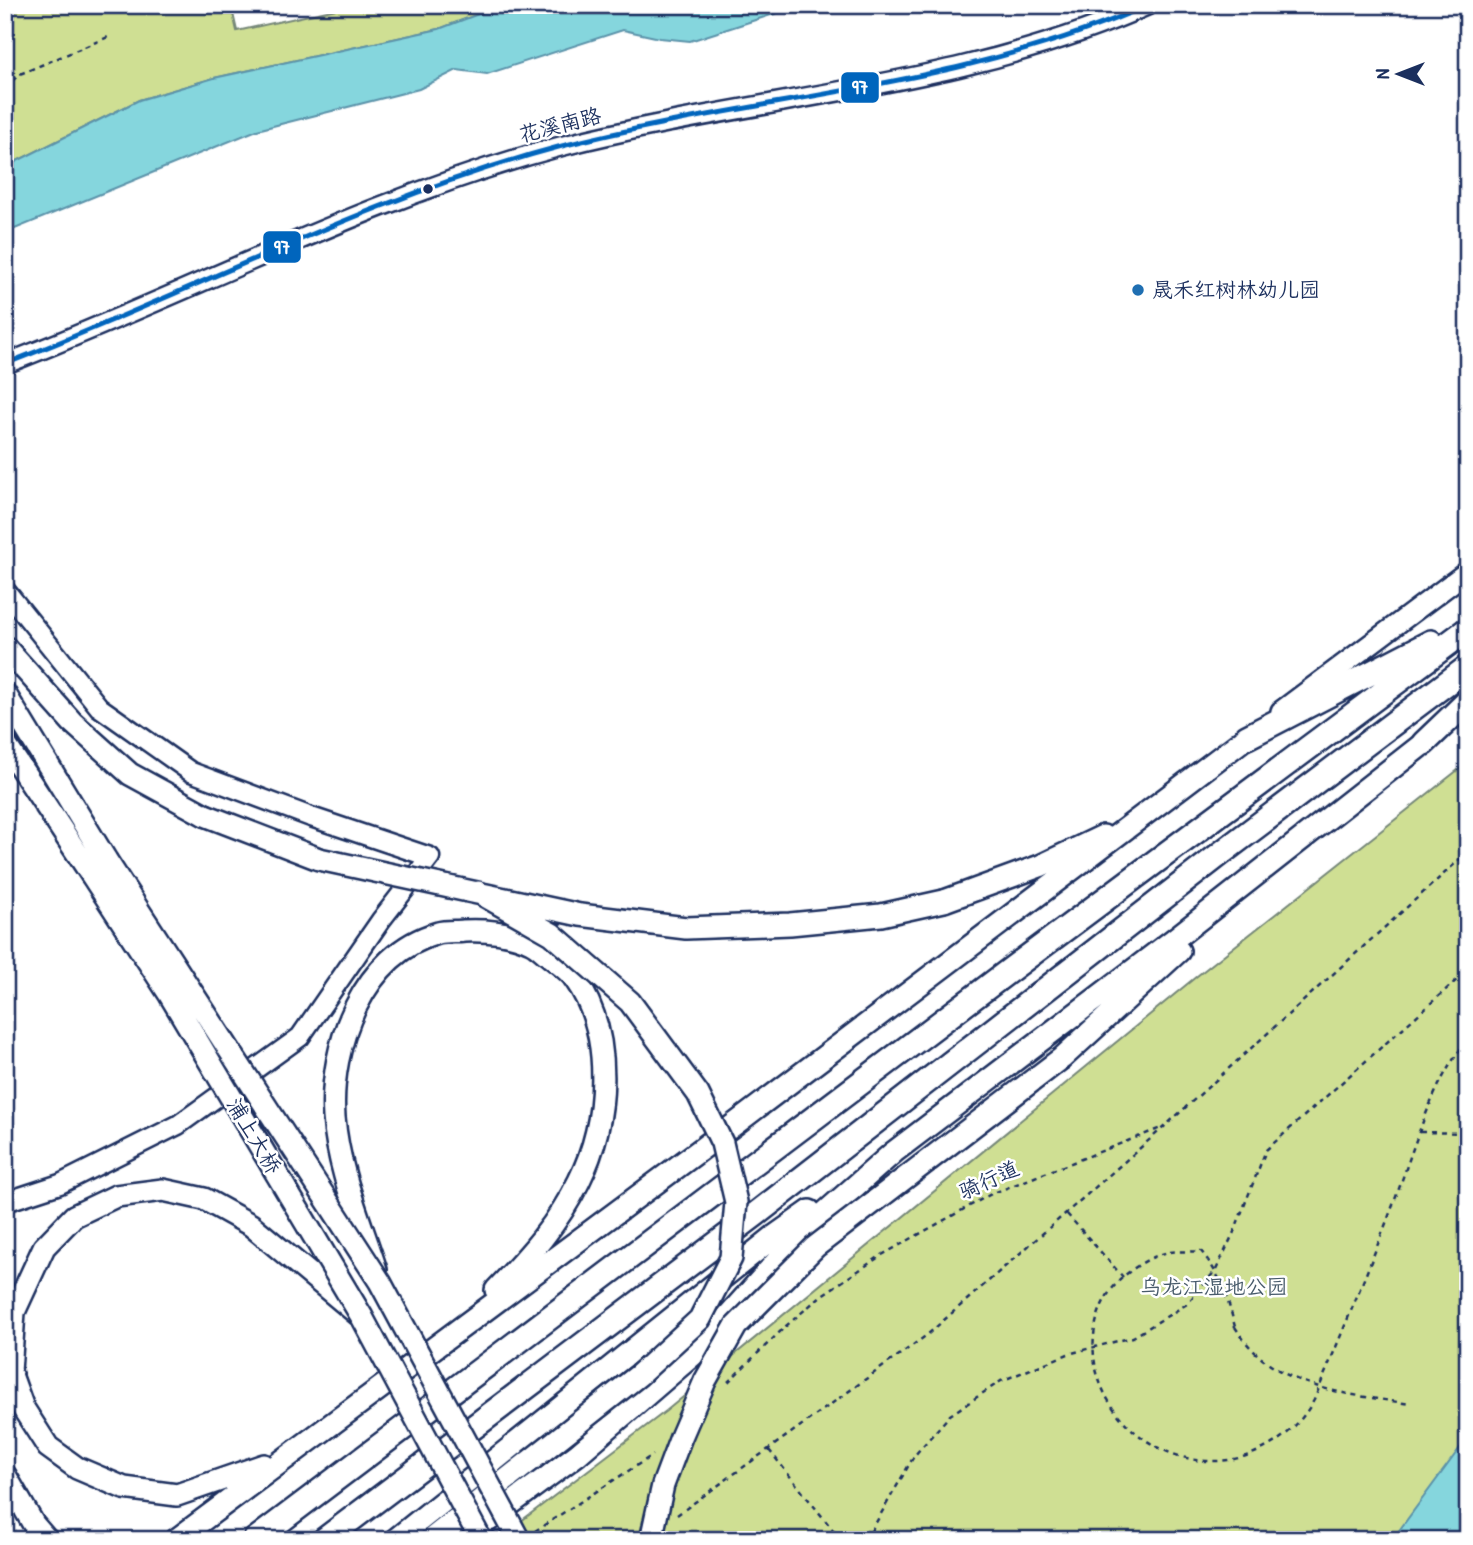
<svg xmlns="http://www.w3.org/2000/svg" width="1473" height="1545" viewBox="0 0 1473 1545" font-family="'Patrick Hand','LXGW WenKai TC',sans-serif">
<rect width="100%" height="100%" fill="#fff"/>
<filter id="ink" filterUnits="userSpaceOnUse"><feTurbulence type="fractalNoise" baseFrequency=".0143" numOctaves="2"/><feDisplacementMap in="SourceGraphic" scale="14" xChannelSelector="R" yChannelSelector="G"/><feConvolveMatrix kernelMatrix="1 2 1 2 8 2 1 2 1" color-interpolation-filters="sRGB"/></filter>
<g filter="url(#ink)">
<path fill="#cfdf93" stroke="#758778" stroke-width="2" d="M 5,5 L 231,5 L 237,31 L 354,5 L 502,5 L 439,29 L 214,78 L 139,100 L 5,167 Z
M 1468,762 L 1468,1493 L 1432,1540 L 496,1540 L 666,1411 L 1197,976 Z"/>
<path fill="#85d6dd" stroke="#5b93aa" stroke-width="2" d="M 502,5 L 802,5 L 690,41 L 660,38 L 623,30 L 487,74 L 457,70 L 419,89 L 257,130 L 5,233 L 5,167 L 139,100 L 214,78 L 439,29 Z
M 1468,1437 L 1468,1540 L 1392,1540 Z"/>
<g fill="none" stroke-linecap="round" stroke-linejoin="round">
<g stroke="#1b2f5e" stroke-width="23">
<path id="tertiary" d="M 5,364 C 191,293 369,197 562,146 C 757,96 963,88 1148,5
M 5,590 L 99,707 L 191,772 L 311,817 L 430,857 L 381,920 L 300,1037 L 178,1125 L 60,1184 L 5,1202"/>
</g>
<g stroke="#1b2f5e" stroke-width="24">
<path id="secondary" d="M 1281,711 L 1468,571"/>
</g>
<g stroke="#1b2f5e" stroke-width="26">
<path id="primary" d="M 5,647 L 72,722 L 130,774 L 205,815
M 5,694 L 106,860
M 5,744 L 91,874
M 944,901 L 1040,866 L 1103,836
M 1062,1058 L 1179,951
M 376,1270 C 360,1220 338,1170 334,1117 C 329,1046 363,954 438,933 C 446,931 456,932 464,931 C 487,930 510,932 531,942 C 538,945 545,953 552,958 C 559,964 570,971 575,979 C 615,1035 608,1123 579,1181 C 558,1224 529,1256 496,1290
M 264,1465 L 177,1495 L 124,1488 L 77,1468 L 48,1447 L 23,1408 L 10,1372 L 14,1312 L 44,1247 L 74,1216 L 116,1196 L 163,1190 L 204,1199 L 251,1225 L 359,1315
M 5,1475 L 34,1525 L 47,1540
M 176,1540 L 735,1124 L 1247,737
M 395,1540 L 776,1235 L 810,1211
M 430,1540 L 530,1461
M 462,1540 L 578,1454 L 694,1354 L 803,1232 L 894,1152 L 1173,940 L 1424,743"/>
</g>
<g stroke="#1b2f5e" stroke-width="28">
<path id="trunk" d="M 1247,737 L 1431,642
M 1424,743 L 1468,701
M 255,1540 L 1014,967 L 1468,629
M 324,1540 L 756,1214 L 1224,851 L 1468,667"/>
</g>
<path stroke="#1b2f5e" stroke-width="2.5" stroke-dasharray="5 5" stroke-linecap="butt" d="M 5,87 L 20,74 L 108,37
M 1420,1132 L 1468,1133
M 1067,1214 L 1123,1277
M 1235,1327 C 1227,1296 1221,1276 1201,1251 C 1191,1252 1179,1251 1169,1252 C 1153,1255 1134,1267 1123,1277 C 1107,1292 1099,1307 1095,1328 C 1081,1410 1166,1481 1246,1456 C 1276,1446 1298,1428 1314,1400 C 1341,1335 1368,1271 1393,1205 C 1414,1149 1430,1086 1468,1039
M 728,1382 L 786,1326 L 822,1295 L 882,1255 L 991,1194 L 1161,1128
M 769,1450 L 841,1540
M 677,1515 L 927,1335 L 1164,1127 L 1468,852
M 535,1531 L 653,1455
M 866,1540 L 914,1456 L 950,1415 L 1001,1381 L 1068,1354 L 1133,1337 L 1187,1304 L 1216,1270 L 1234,1232 L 1266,1150 L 1468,970"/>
<use href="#tertiary" stroke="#fff" stroke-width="18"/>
<use href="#secondary" stroke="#fff" stroke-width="19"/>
<use href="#primary" stroke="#fff" stroke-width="21"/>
<use href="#trunk" stroke="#fff" stroke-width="23"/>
<g stroke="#1b2f5e" stroke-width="26" stroke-linecap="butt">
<path id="primary-bridge" d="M 205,815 L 319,859 L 580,915 L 686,928 L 790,924 L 881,915 L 944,901
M 106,860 L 380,1282 L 519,1540
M 91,874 L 170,995 L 362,1317 L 481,1540
M 478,892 L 552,934 L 630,1002 L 698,1094 L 722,1143 L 736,1202 L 731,1258 L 700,1319 L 639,1375 L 530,1461
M 651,1540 L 663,1485 L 681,1437 L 705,1381 L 736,1326 L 815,1247 L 1062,1058"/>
</g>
<path stroke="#1b2f5e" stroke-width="2.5" stroke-dasharray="5 5" stroke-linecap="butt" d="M 1235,1327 C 1240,1334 1245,1342 1252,1349 C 1291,1391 1357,1395 1410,1404"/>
<use href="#primary-bridge" stroke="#fff" stroke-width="21"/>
<g stroke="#fff" stroke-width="10">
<path id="bus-1" d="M 5,364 C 191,293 369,197 562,146 C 757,96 963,88 1148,5"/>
</g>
<use href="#bus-1" stroke="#0065bd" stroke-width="5"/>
</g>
</g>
<circle fill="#1b2f5e" stroke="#fff" stroke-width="2.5" cx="428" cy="189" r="6"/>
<circle fill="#1f6fb2" stroke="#fff" stroke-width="2.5" cx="1138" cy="290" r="7"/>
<g text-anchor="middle" stroke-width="5" stroke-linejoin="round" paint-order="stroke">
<g font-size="21" fill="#1b2f5e" stroke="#fff">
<text transform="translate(560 125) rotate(-14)" y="7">花溪南路</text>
<text transform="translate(254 1136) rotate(59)" y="7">浦上大桥</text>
<text transform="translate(989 1180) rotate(-25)" y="7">骑行道</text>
</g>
<g font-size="21" fill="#1b2f5e" stroke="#fff" text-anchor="start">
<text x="1152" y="297">晟禾红树林幼儿园</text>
</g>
<g font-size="21" fill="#485b6b" stroke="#fff">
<text x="1214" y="1294">乌龙江湿地公园</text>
</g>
</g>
<g stroke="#fff" stroke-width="2.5">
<rect x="840" y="71" width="40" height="33" rx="7" fill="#0065bd"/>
<rect x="262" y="230" width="40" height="34" rx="7" fill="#0065bd"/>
</g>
<g font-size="19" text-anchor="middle" font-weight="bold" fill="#fff">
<text x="860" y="94">97</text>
<text x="282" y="254">97</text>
</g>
<rect width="1473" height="1545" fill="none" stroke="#fff" stroke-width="28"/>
<rect x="14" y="14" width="1445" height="1517" fill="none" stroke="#1b2f5e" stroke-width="2.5" filter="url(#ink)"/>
<g transform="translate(1399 74) rotate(270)" stroke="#ffffff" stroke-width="5" paint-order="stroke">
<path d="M0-5L12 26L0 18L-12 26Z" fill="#1b2f5e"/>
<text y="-10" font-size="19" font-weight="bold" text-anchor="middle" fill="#1b2f5e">N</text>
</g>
</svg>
